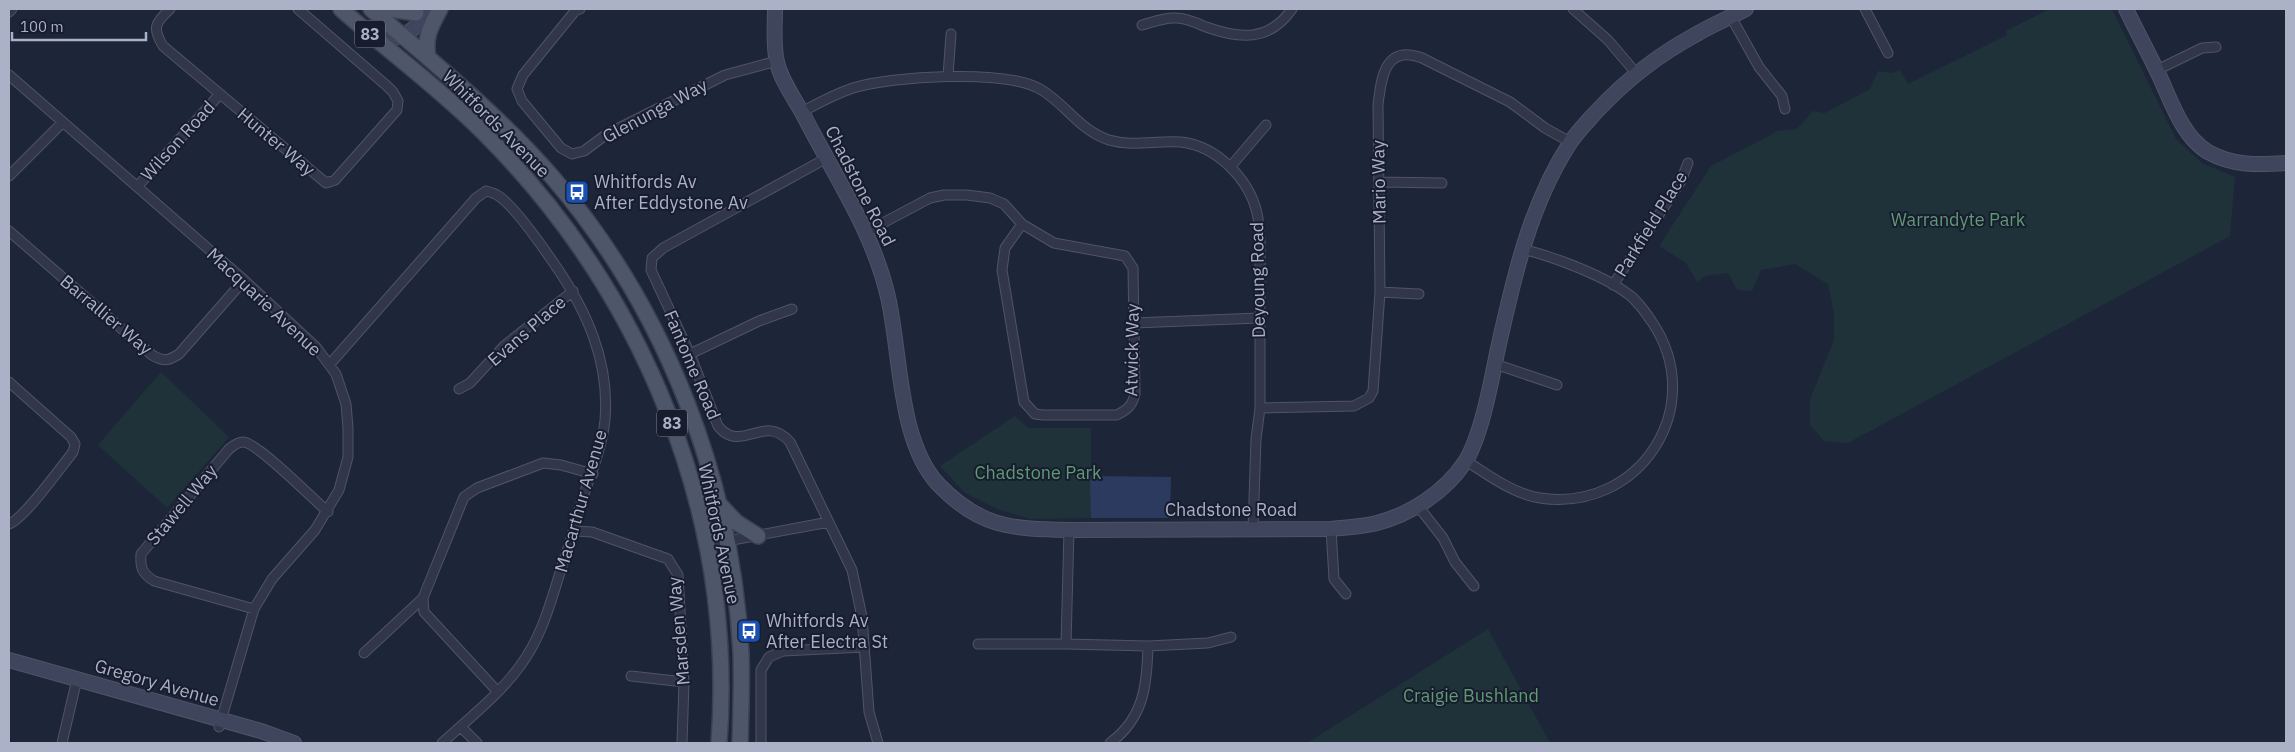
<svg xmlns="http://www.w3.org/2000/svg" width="2295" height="752" viewBox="0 0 2295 752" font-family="'IBM Plex Sans',sans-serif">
<rect width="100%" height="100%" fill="#1d2539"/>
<path fill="#1f323a" d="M 2049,9 L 2112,9 L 2176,139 L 2202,163 L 2235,177 L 2230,236 L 1848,443 L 1824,441 L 1810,425 L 1810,399 L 1834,340 L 1834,313 L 1828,284 L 1795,264 L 1761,270 L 1752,291 L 1737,290 L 1728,273 L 1705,276 L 1697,282 L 1686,263 L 1659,246 L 1711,166 L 1778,131 L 1797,129 L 1813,111 L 1825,113 L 1870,89 L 1878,71 L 1892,73 L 1900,70 L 1908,84 L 2007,35 L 2006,31 Z
M 161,372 L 229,437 L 167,508 L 98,445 Z
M 1015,416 L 1028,428 L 1091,428 L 1091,518 L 1030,519 L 997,509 L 965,493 L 940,466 Z
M 1488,629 L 1550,743 L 1307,743 Z"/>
<path fill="#2d3a60" d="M 1090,476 L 1171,477 L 1170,518 L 1091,518 Z"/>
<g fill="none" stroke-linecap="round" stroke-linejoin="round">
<g stroke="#4f5467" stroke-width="11">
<path id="street" d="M 170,9 C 155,23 152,28 163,46 L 326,183 L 335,180 L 397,110 L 398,101 L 393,92 L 387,86 L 298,9
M 580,9 L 575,11 L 523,75 L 517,89 L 522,101 L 561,148 L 572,154 L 584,151 L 607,134 L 725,75 L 777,61
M 1573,9 L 1608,40 L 1636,73
M 1865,9 L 1888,53
M 9,12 L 12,9
M 1731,17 L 1759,67 L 1782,96 L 1785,109
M 1142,25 C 1153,22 1165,17 1176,18 C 1186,18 1197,23 1206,27 C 1240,39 1269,42 1292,9
M 2157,70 L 2202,48 L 2216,47
M 9,75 L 244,280 L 316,347 L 336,374 L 346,404 L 348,428 L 348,457 L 339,490 L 315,530 L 272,579 L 254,609 L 219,727
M 948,76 L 951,34
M 802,112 C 818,103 835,94 853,88 C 892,76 1004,69 1040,89 C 1065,103 1080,131 1109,140 C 1133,147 1157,140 1181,142 C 1217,146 1249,179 1257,213 C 1259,221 1259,231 1260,240 L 1260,408 L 1256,439 L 1253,529
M 825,159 L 663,248 L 652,258 L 651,270 L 690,354 L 718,426 C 741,455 764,412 790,442 L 852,570 L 862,617 L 869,712 L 878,743
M 1231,166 L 1266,125
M 9,176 L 63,122
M 1380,182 L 1442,183
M 137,187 L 219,95
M 9,231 L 152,355 C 164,362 168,361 179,354 L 244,280
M 866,232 L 930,198 L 944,195 L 967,195 L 990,198 L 1004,204 L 1022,224 L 1054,243 L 1125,256 L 1133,268 L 1135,394 C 1132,406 1128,409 1117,415 L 1043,415 L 1035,414 L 1024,402 L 1002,270 L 1005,248 L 1022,224
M 1613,285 L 1681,181 L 1688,163
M 1380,292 L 1419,294
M 1134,323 L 1259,318
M 690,354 L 759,321 L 792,309
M 330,364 L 476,198 L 486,191 C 490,192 494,193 497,195 C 513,204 542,246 553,262 C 586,309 610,361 605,420 C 602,448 591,474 582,500 C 577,517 573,534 567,551 C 553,591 546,631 520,666 C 499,695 468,719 442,743
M 1495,364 L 1557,385
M 9,382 L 71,437 L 75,444 L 73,452 C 61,467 24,519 9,524
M 459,389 L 470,383 L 504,346 L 573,291
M 1260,408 L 1354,406 L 1369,398 L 1373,391 L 1380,292 L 1378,105 C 1381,78 1385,44 1422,58 L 1510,102 L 1545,128 L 1570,142
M 1466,461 C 1489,475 1513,494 1540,498 C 1640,513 1709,406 1652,322 C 1647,314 1640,305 1633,298 C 1609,277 1554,257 1523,249
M 1418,506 L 1443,538 L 1455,562 L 1474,586
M 1331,529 L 1334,579 L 1346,594
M 1069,530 L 1066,644 L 1148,646 C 1147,685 1144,718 1110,743
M 575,531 L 592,532 L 668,559 L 678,575 L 684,682 L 682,743
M 706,545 L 829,522
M 254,609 L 154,581 C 142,573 140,568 141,554 L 229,449 C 233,446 237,442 243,442 C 257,442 314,500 328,512
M 978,644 L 1066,644
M 1148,646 L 1208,643 L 1231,637
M 364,653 L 423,598
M 631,676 L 684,682
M 497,691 L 424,612 L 423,598 L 464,497 L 477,488 L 543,463 L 561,465 L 593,474
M 461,727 L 477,743
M 62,743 L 77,679
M 761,743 L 761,670 L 769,657 L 783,651 L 864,647"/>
</g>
<g stroke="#4f5467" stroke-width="16">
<path id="secondary" d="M 775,9 C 775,25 773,46 777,62 C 781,81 795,99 804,116 C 834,175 873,231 888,297 C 901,353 898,441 938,484 C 980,528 1012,529 1069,530 L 1331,529 C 1346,527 1362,527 1377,523 C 1411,514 1445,492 1465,462 C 1481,437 1491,383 1497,353 C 1513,281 1529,206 1570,143 C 1577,132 1588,121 1597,111 C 1626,80 1658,55 1695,35 C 1712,25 1729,18 1746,9
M 2126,9 C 2136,30 2147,50 2157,71 C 2170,97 2181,136 2208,152 C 2233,166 2258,165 2286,163
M 370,33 C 400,47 414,30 432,9
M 9,660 L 261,731 L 294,743"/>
</g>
<g stroke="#3b4052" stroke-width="18">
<path id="primary" d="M 341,9 C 387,50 438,87 482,131 C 643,291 736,514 719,743
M 371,9 C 434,63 500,116 554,179 C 666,310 732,481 741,653 C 742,683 741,713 740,743
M 390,9 L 416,13
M 428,57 C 424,37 431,26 440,9
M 719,504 L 736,522 L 758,536"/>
</g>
<use href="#street" stroke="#313749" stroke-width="9"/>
<use href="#secondary" stroke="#3e455c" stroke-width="14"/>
<use href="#primary" stroke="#4e5669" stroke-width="15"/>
</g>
<defs>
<g id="bus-square" transform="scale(1.25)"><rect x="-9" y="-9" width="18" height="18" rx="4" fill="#1a4fb4" stroke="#171d2d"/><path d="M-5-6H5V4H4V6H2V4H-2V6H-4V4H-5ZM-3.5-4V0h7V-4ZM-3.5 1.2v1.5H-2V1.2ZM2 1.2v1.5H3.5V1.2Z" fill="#fff"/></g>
</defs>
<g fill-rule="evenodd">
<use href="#bus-square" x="577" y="192"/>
<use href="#bus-square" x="749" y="631"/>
</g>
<g text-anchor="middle" stroke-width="4" stroke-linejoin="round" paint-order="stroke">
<g fill="#171d2d" stroke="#7f8598" stroke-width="1">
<rect x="355" y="20.5" width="30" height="27" rx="4"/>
<rect x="657" y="409.5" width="30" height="27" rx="4"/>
</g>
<g font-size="16" font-weight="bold" fill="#abb1c6">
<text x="370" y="40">83</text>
<text x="672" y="429">83</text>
</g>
<g font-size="18" fill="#abb1c6" stroke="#171d2d">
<text transform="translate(655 111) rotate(-28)" y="6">Glenunga Way</text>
<text transform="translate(496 124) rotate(45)" y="6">Whitfords Avenue</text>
<text transform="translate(178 141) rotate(-48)" y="6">Wilson Road</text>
<text transform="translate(276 142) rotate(40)" y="6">Hunter Way</text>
<text transform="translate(1379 182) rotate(-91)" y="6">Mario Way</text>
<text transform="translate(860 186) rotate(63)" y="6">Chadstone Road</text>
<text transform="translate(1651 224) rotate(-58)" y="6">Parkfield Place</text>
<text transform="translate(1258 280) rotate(-91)" y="6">Deyoung Road</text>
<text transform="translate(264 302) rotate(43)" y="6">Macquarie Avenue</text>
<text transform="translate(106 315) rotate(40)" y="6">Barrallier Way</text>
<text transform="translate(527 331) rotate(-41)" y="6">Evans Place</text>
<text transform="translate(1132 350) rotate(-89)" y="6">Atwick Way</text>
<text transform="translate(692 365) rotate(67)" y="6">Fantome Road</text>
<text transform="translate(581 501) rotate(-74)" y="6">Macarthur Avenue</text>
<text transform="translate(182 505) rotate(-50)" y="6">Stawell Way</text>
<text x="1231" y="516">Chadstone Road</text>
<text transform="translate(719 534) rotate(78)" y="6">Whitfords Avenue</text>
<text transform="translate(679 631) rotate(-95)" y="6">Marsden Way</text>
<text transform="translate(157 683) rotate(16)" y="6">Gregory Avenue</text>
</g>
<g font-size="18" fill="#abb1c6" stroke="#171d2d" text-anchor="start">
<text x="594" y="188">Whitfords Av<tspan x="594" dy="21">After Eddystone Av</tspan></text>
<text x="766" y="627">Whitfords Av<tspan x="766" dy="21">After Electra St</tspan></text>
</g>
<g font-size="18" fill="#609976" stroke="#171d2d">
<text x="1958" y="226">Warrandyte Park</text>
<text x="1038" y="479">Chadstone Park</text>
<text x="1471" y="702">Craigie Bushland</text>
</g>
</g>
<rect width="2295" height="752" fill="none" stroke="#abb1c6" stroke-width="20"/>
<path d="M12 32v8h134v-8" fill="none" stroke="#abb1c6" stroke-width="2.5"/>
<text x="20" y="32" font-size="15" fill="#abb1c6" stroke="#171d2d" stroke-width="4" paint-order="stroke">100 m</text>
</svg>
